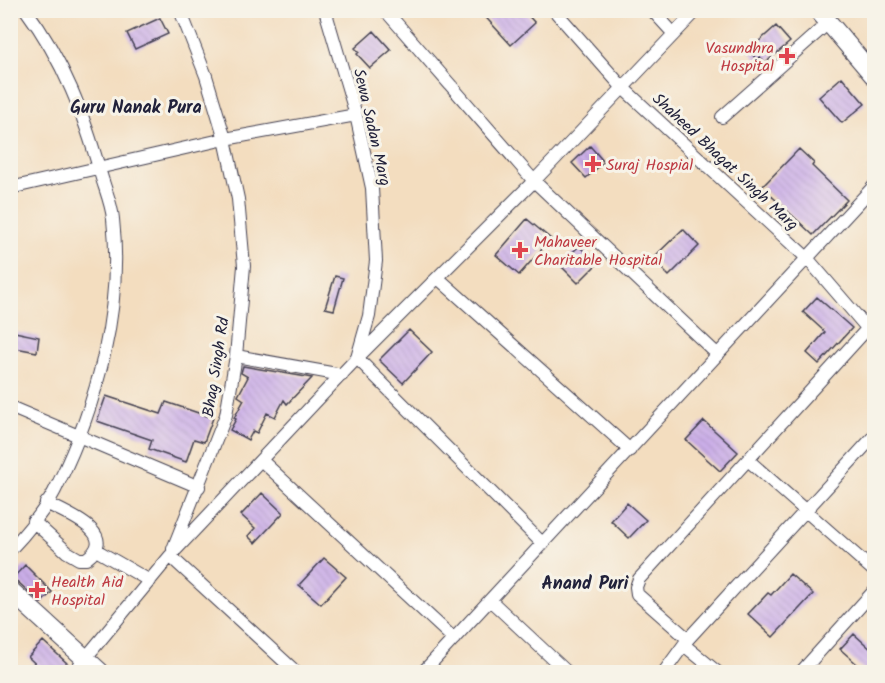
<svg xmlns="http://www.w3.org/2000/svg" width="885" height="683" viewBox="0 0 885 683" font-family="Kalam,sans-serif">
<defs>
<pattern id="building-back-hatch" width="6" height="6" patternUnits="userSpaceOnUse" patternTransform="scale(1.5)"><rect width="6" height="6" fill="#cbaee8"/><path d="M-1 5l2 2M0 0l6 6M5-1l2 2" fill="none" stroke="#ae95c8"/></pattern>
</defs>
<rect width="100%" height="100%" fill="#f7f3e8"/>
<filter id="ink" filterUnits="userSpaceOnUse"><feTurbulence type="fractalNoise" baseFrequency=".0167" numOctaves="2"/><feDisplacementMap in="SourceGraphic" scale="12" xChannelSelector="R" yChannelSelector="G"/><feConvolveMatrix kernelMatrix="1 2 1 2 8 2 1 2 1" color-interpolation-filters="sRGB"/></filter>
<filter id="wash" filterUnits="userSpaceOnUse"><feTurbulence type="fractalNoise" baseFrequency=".008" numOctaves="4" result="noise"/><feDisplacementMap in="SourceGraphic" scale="24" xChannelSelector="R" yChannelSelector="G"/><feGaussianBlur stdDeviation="1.35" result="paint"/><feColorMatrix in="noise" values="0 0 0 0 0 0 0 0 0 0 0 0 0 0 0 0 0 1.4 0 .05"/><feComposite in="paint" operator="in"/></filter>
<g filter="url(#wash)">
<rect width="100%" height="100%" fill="#f3ddbf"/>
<g id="blocks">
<path fill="url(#building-back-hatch)" d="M 479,10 L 523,10 L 535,23 L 511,45 Z
M 160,18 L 168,34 L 135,49 L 127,33 Z
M 776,26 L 790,42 L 765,63 L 760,57 L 757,60 L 749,50 Z
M 374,31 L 391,50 L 370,68 L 357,54 L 359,52 L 355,48 Z
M 842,77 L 865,104 L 842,123 L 819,97 Z
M 590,146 L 604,162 L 586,178 L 572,163 Z
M 799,149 L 814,163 L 812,166 L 847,200 L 813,235 L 762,187 Z
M 527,219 L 551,239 L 519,275 L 496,255 Z
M 683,229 L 699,246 L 669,276 L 652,259 Z
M 579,246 L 597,264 L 578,283 L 560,265 Z
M 335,276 L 343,278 L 334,310 L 325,308 Z
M 817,297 L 852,328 L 819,364 L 807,353 L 825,332 L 803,312 Z
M 409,330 L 432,352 L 403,383 L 379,360 Z
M 10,331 L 39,337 L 37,352 L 10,347 Z
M 243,366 L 312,378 L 287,404 L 284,400 L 275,417 L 267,413 L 257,433 L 253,431 L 248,440 L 230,430 L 236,419 L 234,418 L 244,400 L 238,396 L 248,377 L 241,373 Z
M 106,396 L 161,414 L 166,402 L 213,418 L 204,442 L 194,439 L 186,462 L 149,449 L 152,440 L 97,421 Z
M 704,421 L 738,452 L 720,471 L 686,440 Z
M 262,493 L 283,513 L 255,543 L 248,536 L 255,528 L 241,515 Z
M 627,503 L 646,520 L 629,538 L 611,521 Z
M 324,558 L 346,577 L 321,604 L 299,585 Z
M 25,565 L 52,592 L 41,603 L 18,582 L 12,579 Z
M 790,574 L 813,594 L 773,637 L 748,614 L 768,593 L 771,595 Z
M 854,634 L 874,652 L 874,661 L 865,671 L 840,649 Z
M 43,641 L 69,665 L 66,672 L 44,672 L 28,657 Z"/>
</g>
</g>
<g filter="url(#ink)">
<use href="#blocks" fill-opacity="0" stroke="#413e4f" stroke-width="1.5"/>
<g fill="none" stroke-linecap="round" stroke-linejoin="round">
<g stroke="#413e4f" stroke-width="14">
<path id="street" d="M 325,10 L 356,115 L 372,188 L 376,261 L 369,316 L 357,358 L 543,544
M 385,10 L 534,181 L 718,355
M 554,10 L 623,88 L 807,258 L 874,336
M 652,10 L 674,34
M 722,117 L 828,23
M 10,188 L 225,139 L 356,115
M 438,278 L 630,450
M 236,356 L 342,375
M 10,407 L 199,487
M 261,460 L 454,639
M 748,460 L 874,571
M 33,521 L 67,552 L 79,559 L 86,559 C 122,534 65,513 46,503
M 173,549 L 226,415 L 236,356 L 244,266 L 238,199 L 225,139 L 206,76 L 180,10
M 10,550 C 27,532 48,506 58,484 C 97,405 123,308 113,219 C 112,205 105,189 101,175 C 84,115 64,61 26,10
M 96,550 L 150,581
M 170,556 L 296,672
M 490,600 L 567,672
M 688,639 L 637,594 L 636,587 L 639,579 L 868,328
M 684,645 L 717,672
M 74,672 L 170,556 L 357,358 L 534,181 L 697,10
M 423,672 L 874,186
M 664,672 L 688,639 L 874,436
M 801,672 L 874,591"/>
</g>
<g stroke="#413e4f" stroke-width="20">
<path id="secondary" d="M 818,10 L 874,76
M 10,590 L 100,672"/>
</g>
<use href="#street" stroke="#fff" stroke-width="12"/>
<use href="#secondary" stroke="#fff" stroke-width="18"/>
</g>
</g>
<g fill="#e0444e" stroke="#f7f3e8" stroke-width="2">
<path d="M784 47h6v6h6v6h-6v6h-6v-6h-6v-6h6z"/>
<path d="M590 155h6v6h6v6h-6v6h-6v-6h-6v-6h6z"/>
<path d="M517 241h6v6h6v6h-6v6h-6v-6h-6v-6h6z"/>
<path d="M34 581h6v6h6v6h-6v6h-6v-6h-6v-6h6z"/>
</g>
<g text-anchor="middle" stroke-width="6" stroke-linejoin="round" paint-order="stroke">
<g font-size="16" fill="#be3a42" stroke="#f7f3e8" text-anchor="start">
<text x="774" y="53" text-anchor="end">Vasundhra<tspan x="774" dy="18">Hospital</tspan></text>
<text x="606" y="170">Suraj Hospial</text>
<text x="534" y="247">Mahaveer<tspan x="534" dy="18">Charitable Hospital</tspan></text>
<text x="51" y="587">Health Aid<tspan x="51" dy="18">Hospital</tspan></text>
</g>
<g font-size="16" fill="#22223b" stroke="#f7f3e8">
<text transform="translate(373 127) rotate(77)" y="6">Sewa Sadan Marg</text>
<text transform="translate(726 161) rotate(43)" y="6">Shaheed Bhagat Singh Marg</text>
<text transform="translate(215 367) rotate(-81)" y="6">Bhag Singh Rd</text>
</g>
<g font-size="18" font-weight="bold" fill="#22223b" stroke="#f7f3e8">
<text x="136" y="113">Guru Nanak Pura</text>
<text x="585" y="589">Anand Puri</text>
</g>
</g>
<rect width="885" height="683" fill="none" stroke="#f7f3e8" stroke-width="36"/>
</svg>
